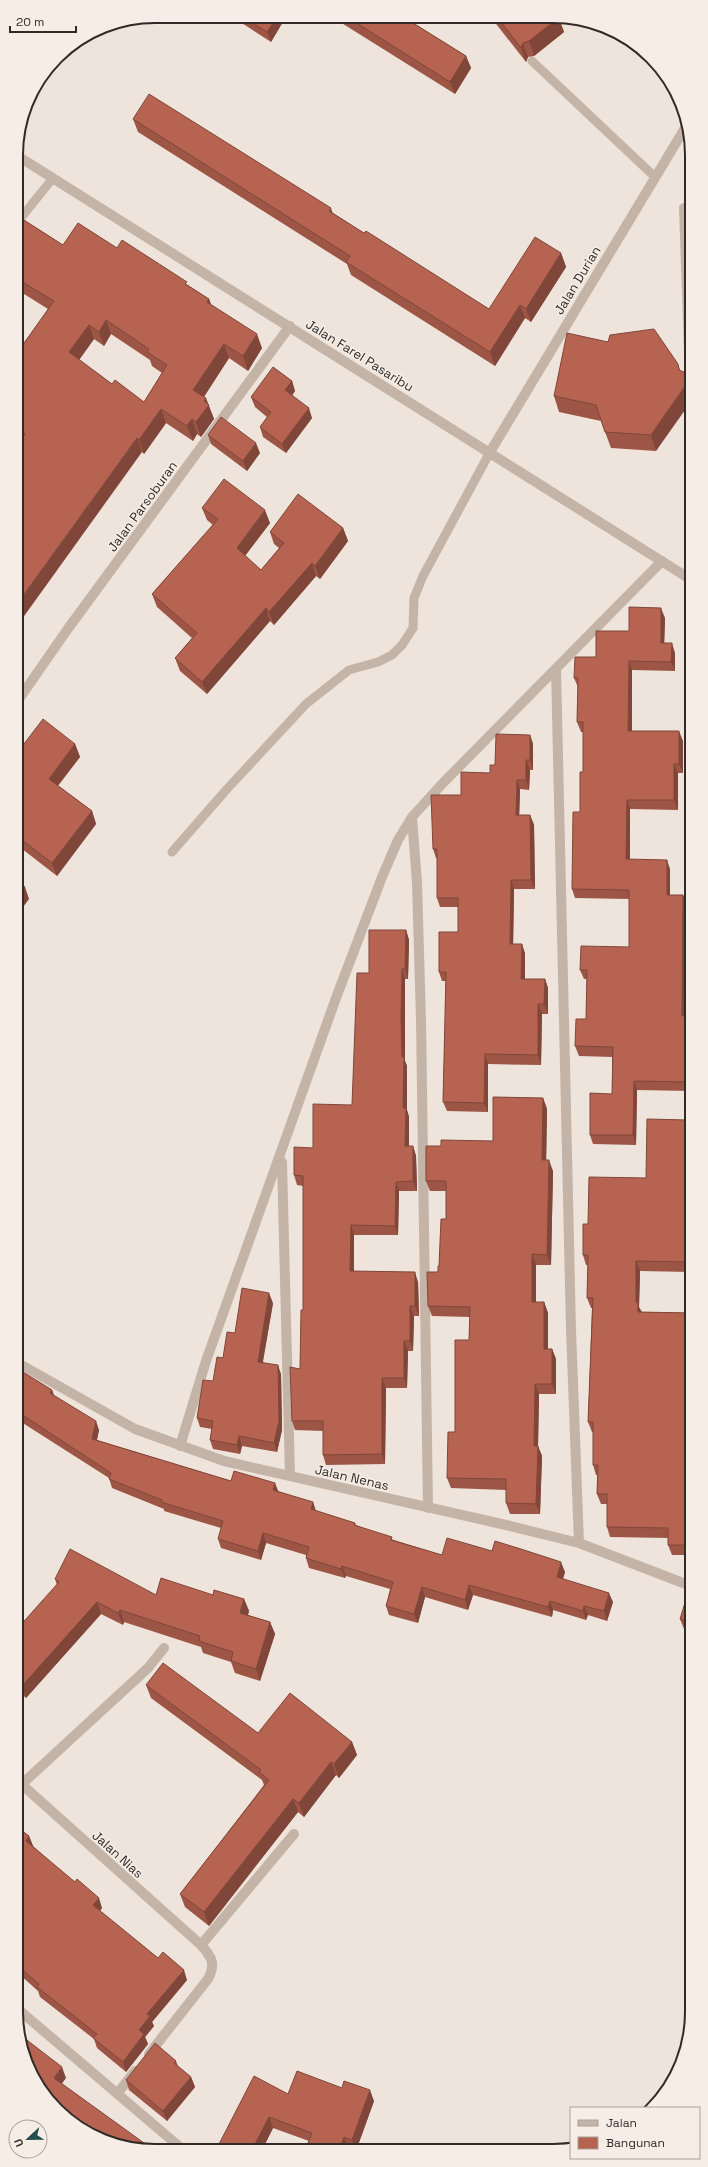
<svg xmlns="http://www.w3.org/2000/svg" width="708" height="2167" viewBox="0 0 708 2167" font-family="'Space Grotesk',sans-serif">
<rect width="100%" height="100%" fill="#eee4db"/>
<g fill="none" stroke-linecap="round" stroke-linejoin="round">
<path stroke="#c4b4a8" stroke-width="9" d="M 532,61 L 655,177
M 16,224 L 53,178
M 172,852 L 227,789 L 306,704 L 349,670 L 378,662 L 392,655 L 402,645 L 413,628 L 414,598 L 423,576 L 490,452"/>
<path stroke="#c4b4a8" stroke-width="10" d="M 684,208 L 690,382
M 490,452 L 688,123
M 556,669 L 571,1330 L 579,1543
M 17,702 L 67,630 L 290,326
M 412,817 L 417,883 L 421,1020 L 428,1508
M 282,1162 L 290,1476
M 18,1363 L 135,1429 L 224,1461 L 506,1525 L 579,1543 L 691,1586
M 180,1446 L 206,1361 L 336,998 L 382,877 L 398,840 L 412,817 L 443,783 L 662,561
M 18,1781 L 201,1945 C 212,1957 216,1964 208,1979 L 149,2054
M 22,1784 L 148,1668 L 164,1648
M 201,1945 L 294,1834
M 19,2010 L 181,2148
M 117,2094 L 135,2071"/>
<path stroke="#c4b4a8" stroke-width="10" d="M 16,155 L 690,579"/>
</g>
<path fill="#9d5646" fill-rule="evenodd" d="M 231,16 L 283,17 L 284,20 L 271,42 Z
M 332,17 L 405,18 L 466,56 L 471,68 L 455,94 Z
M 493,18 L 559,19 L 564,32 L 534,56 L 528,57 L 526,62 L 493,20 Z
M 133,119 L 333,213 L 364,233 L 489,309 L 561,253 L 566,267 L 531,322 L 525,318 L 495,366 L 351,275 L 347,264 L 138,132 Z
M 16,215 L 63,245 L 117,248 L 188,285 L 209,299 L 211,305 L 262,348 L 248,371 L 229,358 L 204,397 L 208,404 L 214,419 L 201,437 L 197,434 L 193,441 L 166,423 L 144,454 L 142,452 L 20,441 L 17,439 L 17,353 L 48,309 L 16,289 ZM 111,334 L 150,360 L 152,366 L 162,373 L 144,402 L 112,384 L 79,360 L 94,339 L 104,346 Z
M 678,364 L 680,370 L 656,451 L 611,448 L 601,421 L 559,412 L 554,396 Z
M 292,381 L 295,391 L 292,395 L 312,418 L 286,453 L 263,437 L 260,427 L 267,417 L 255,407 L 251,397 Z
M 208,435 L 260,453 L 247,471 L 211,444 Z
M 202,508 L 270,523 L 245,556 L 261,570 L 279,548 L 274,544 L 270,532 L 343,528 L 348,541 L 320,579 L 316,576 L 274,625 L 270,621 L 207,694 L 180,671 L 175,658 L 192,638 L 157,607 L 152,594 L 213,525 L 207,520 Z
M 665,618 L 664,643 L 675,653 L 675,671 L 632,670 L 632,731 L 683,741 L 683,773 L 678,773 L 678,810 L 630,809 L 630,859 L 670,869 L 670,895 L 683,895 L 687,905 L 686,1016 L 688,1016 L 690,1023 L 691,1091 L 637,1090 L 636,1145 L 593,1144 L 590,1135 L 612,1094 L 612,1057 L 579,1056 L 575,1046 L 586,1019 L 587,979 L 584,979 L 580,970 L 629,947 L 629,899 L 575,898 L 572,889 L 580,812 L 583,772 L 583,732 L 581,732 L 577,722 L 578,687 L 574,678 L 629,631 Z
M 530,735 L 533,744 L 533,770 L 530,770 L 529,790 L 520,789 L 519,815 L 530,815 L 534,825 L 535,889 L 514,889 L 513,944 L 525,953 L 525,979 L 545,979 L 548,988 L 548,1014 L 542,1014 L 541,1065 L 488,1064 L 488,1112 L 447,1111 L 443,1102 L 446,981 L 442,981 L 439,972 L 458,932 L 458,907 L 440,907 L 437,898 L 437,858 L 436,858 L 433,849 L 461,795 L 490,773 L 495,765 Z
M 75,744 L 80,757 L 58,786 L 92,811 L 96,824 L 57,876 L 17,845 L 17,753 Z
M 406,930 L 409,940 L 408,979 L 405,979 L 405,1061 L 407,1066 L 407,1110 L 409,1117 L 409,1146 L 413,1146 L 416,1156 L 417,1191 L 399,1191 L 398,1235 L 354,1235 L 354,1271 L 418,1282 L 419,1316 L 414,1316 L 413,1351 L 408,1351 L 407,1388 L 386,1388 L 385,1464 L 326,1465 L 323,1455 L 323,1431 L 295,1430 L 292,1421 L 300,1369 L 303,1310 L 303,1186 L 297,1185 L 294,1175 L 313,1148 L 352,1105 L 369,973 Z
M 543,1098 L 547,1109 L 546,1160 L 553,1171 L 551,1265 L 536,1265 L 536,1302 L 544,1302 L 548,1313 L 548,1349 L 552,1349 L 556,1359 L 556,1394 L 539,1394 L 538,1446 L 542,1456 L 540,1514 L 510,1514 L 506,1503 L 506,1490 L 451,1488 L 447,1478 L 455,1432 L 469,1340 L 470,1317 L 432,1316 L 428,1306 L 439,1266 L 446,1219 L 446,1191 L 430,1191 L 426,1181 L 493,1141 Z
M 691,1127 L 691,1272 L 640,1271 L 639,1307 L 641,1312 L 691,1313 L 691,1555 L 672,1555 L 668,1545 L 668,1538 L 610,1537 L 607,1527 L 607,1504 L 601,1504 L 597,1494 L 597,1475 L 596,1475 L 593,1465 L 593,1432 L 592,1432 L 588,1422 L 592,1308 L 591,1308 L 587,1298 L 588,1265 L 586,1265 L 583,1255 L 588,1224 L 646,1178 Z
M 273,1303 L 263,1362 L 281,1374 L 282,1430 L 277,1452 L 242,1446 L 240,1454 L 213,1449 L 210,1440 L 212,1429 L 200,1427 L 197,1418 L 235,1333 Z
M 18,1369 L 52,1390 L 54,1395 L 99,1430 L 97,1440 L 231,1481 L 278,1492 L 313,1502 L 316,1511 L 355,1523 L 356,1525 L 394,1540 L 442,1555 L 565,1572 L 563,1579 L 613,1602 L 607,1621 L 588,1615 L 586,1620 L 553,1610 L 552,1617 L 473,1595 L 468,1610 L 425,1597 L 418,1623 L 389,1615 L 386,1606 L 390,1589 L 346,1576 L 345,1578 L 309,1568 L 306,1558 L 306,1555 L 266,1543 L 261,1560 L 221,1548 L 218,1539 L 221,1528 L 164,1511 L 164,1509 L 112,1488 L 109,1478 L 18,1420 Z
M 55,1579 L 156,1595 L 213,1595 L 244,1599 L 249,1611 L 248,1615 L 270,1622 L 275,1634 L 260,1681 L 235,1673 L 231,1662 L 203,1653 L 201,1647 L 124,1622 L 123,1625 L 101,1614 L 26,1698 L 18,1691 L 18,1628 L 57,1585 Z
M 691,1597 L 691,1631 L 684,1629 L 680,1619 Z
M 146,1685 L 258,1733 L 352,1742 L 357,1755 L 339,1778 L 336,1775 L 304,1817 L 298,1812 L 209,1926 L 185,1907 L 180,1894 L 264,1785 L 262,1780 L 151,1698 Z
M 18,1828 L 29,1836 L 33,1846 L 102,1908 L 100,1911 L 158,1958 L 187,1980 L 152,2022 L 154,2026 L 145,2037 L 148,2044 L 126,2072 L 97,2048 L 94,2039 L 40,1997 L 38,1991 L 19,1974 Z
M 176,2061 L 178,2066 L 191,2077 L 195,2087 L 167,2121 L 129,2090 L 126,2080 Z
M 288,2094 L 374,2101 L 357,2148 L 349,2148 L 309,2141 L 273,2128 L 263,2148 L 217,2148 Z"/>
<path fill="#7f4639" d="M 277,17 L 283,17 L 284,20 L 271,42 L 267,32 Z
M 557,19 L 559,19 L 564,32 L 534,56 L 529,41 Z
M 523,43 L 528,57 L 526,62 L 521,48 Z
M 466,56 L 471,68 L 455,94 L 450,82 Z
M 331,208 L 335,221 L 329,211 Z
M 561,253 L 566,267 L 531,322 L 526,309 Z
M 209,299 L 214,313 L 207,302 Z
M 520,305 L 525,318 L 495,366 L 490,352 Z
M 106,320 L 111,334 L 104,346 L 99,332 Z
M 89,325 L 94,339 L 74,367 L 69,352 Z
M 257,334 L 262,348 L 248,371 L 243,356 Z
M 224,344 L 229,358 L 199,404 L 193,390 Z
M 689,380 L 690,382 L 690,403 L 656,451 L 651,435 Z
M 292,381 L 295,391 L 289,400 L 285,390 Z
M 206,398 L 214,419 L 201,437 L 196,422 L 204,401 Z
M 309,408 L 312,418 L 286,453 L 282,444 Z
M 161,409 L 166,423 L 144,454 L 139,440 Z
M 192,419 L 197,434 L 193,441 L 187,426 Z
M 137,438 L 142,452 L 17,626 L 17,604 Z
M 256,443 L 260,453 L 247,471 L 243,461 Z
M 265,510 L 270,523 L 241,561 L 237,548 Z
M 343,528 L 348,541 L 320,579 L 315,566 Z
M 312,563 L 316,576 L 274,625 L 269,612 Z
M 266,608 L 270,621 L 207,694 L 202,682 Z
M 661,608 L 665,618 L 664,652 L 661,643 Z
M 672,643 L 675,653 L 675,671 L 671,662 Z
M 629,661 L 632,670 L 632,740 L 628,731 Z
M 679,731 L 683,741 L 683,773 L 679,764 Z
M 530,735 L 533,744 L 533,770 L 530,760 Z
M 75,744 L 80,757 L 53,791 L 49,779 Z
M 526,760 L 530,770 L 529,790 L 526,780 Z
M 674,764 L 678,773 L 678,810 L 674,800 Z
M 517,780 L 520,789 L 519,824 L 516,815 Z
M 627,800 L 630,809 L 630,869 L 626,859 Z
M 92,811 L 96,824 L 57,876 L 52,863 Z
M 530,815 L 534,825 L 535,889 L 531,880 Z
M 667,860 L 670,869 L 670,905 L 667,895 Z
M 511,880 L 514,889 L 513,953 L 510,944 Z
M 25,887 L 29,899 L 18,914 L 17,911 L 17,897 Z
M 683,895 L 687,905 L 686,1026 L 682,1016 Z
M 406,930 L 409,940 L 408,979 L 405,969 Z
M 522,944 L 525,953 L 525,988 L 521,979 Z
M 402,969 L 405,979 L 405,1061 L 407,1066 L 407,1110 L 409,1117 L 409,1156 L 405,1146 L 403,1108 L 401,1020 Z
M 545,979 L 548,988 L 548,1014 L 544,1004 Z
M 538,1004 L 542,1014 L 541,1065 L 538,1055 Z
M 688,1016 L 690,1023 L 690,1060 L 688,1053 Z
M 485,1054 L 488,1064 L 488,1112 L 484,1103 Z
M 634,1081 L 637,1090 L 636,1145 L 633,1135 Z
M 543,1098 L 547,1109 L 546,1171 L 542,1160 Z
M 688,1120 L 691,1127 L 691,1190 L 687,1180 Z
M 413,1146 L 416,1156 L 417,1191 L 413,1181 Z
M 549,1160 L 553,1171 L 551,1265 L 547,1255 Z
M 396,1182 L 399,1191 L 398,1235 L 395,1226 Z
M 351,1225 L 354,1235 L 354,1281 L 350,1271 Z
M 532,1254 L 536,1265 L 536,1313 L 532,1302 Z
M 636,1261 L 640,1271 L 639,1307 L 642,1312 L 638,1312 L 636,1302 Z
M 415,1272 L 418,1282 L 419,1316 L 415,1306 Z
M 269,1293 L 273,1303 L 261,1371 L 258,1362 Z
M 544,1302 L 548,1313 L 548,1359 L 544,1349 Z
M 410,1306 L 414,1316 L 413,1351 L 410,1341 Z
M 404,1341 L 408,1351 L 407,1388 L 404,1378 Z
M 552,1349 L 556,1359 L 556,1394 L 552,1384 Z
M 278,1365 L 281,1374 L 282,1430 L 277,1452 L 274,1443 Z
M 382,1378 L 386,1388 L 385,1464 L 382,1454 Z
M 535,1384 L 539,1394 L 538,1446 L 542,1456 L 540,1514 L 536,1504 L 534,1446 Z
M 52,1390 L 55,1399 L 50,1393 Z
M 96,1421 L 99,1430 L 95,1448 L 92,1439 Z
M 239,1436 L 242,1446 L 240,1454 L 237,1445 Z
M 275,1483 L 279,1493 L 273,1490 Z
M 313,1502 L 316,1512 L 311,1509 Z
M 263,1533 L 266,1543 L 261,1560 L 258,1551 Z
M 561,1562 L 565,1572 L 560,1587 L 557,1577 Z
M 342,1566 L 346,1576 L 345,1578 L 341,1569 Z
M 469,1585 L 473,1595 L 468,1610 L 465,1600 Z
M 422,1587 L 425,1597 L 418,1623 L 414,1614 Z
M 609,1593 L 613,1602 L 607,1621 L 604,1611 Z
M 244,1599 L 249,1611 L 245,1625 L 240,1613 Z
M 550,1601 L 553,1610 L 552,1617 L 548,1607 Z
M 97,1602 L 101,1614 L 26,1698 L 22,1686 Z
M 584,1606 L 588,1615 L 586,1620 L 583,1611 Z
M 120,1610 L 124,1622 L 123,1625 L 118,1613 Z
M 270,1622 L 275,1634 L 260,1681 L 256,1669 Z
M 352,1742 L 357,1755 L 339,1778 L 334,1764 Z
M 331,1762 L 336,1775 L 304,1817 L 299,1803 Z
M 293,1799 L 298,1812 L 209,1926 L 204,1912 Z
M 29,1836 L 33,1846 L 29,1851 L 26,1841 Z
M 99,1898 L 102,1908 L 96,1916 L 93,1905 Z
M 184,1970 L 187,1980 L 152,2022 L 154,2026 L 145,2037 L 148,2044 L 126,2072 L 123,2062 L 147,2014 Z
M 62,2067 L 66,2078 L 58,2089 L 54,2078 Z
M 191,2077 L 195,2087 L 167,2121 L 163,2111 Z
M 370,2090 L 374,2101 L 357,2148 L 355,2148 L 352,2140 Z
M 269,2117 L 273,2128 L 263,2148 L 253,2148 Z
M 344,2137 L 348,2148 L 340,2148 Z"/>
<path fill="#b66451" stroke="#7f4639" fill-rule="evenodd" d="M 243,17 L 277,17 L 267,32 Z
M 347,17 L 405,18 L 466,56 L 450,82 Z
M 498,18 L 557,19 L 529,41 L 523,43 L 521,48 Z
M 149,94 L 331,208 L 329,211 L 364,233 L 366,231 L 489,309 L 535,237 L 561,253 L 526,309 L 520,305 L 490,352 L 346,262 L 350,256 L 133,119 Z
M 16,215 L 63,245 L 78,223 L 117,248 L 122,240 L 187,282 L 185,284 L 209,299 L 207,302 L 257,334 L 243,356 L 224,344 L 193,390 L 206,398 L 204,401 L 209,405 L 196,422 L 192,419 L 187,426 L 161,409 L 139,440 L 137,438 L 17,604 L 17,446 L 25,434 L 17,428 L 17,353 L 54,301 L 16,278 ZM 106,320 L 149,349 L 147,352 L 167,365 L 144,402 L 115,380 L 112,384 L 69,352 L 89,325 L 99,332 Z
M 654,329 L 678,364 L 679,370 L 684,372 L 689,380 L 651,435 L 605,432 L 596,405 L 554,396 L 567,333 L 608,342 L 610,335 Z
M 273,367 L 292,381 L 285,390 L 309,408 L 282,444 L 260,427 L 271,412 L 251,397 Z
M 221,417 L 256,443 L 243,461 L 208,435 Z
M 224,479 L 265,510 L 237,548 L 261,570 L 284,543 L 270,532 L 298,494 L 343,528 L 315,566 L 312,563 L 269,612 L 266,608 L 202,682 L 175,658 L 197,633 L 152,594 L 218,519 L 202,508 Z
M 629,607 L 661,608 L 661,643 L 672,643 L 671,662 L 629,661 L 628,731 L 679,731 L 679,764 L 674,764 L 674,800 L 627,800 L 626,859 L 667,860 L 667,895 L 683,895 L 682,1016 L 688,1016 L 688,1053 L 690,1053 L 690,1082 L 634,1081 L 633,1135 L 590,1135 L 590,1093 L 612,1094 L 613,1047 L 575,1046 L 576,1019 L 586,1019 L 587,970 L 580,970 L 581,946 L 629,947 L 629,890 L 572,889 L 573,812 L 580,812 L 580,772 L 583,772 L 583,722 L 577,722 L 578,678 L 574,678 L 575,657 L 596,657 L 596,631 L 629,631 Z
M 43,719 L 75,744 L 49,779 L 92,811 L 52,863 L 17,836 L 17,753 Z
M 496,734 L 530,735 L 530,760 L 526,760 L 526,780 L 517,780 L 516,815 L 530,815 L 531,880 L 511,880 L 510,944 L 522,944 L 521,979 L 545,979 L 544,1004 L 538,1004 L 538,1055 L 485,1054 L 484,1103 L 443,1102 L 446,972 L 439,972 L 439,932 L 458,932 L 458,898 L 437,898 L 437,849 L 433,849 L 431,795 L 461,795 L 461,772 L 490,773 L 490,765 L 495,765 Z
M 17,881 L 25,887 L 17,897 Z
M 369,930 L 406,930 L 405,969 L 402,969 L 401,1020 L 402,1057 L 404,1057 L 403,1108 L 406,1108 L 405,1146 L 413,1146 L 413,1181 L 396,1182 L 395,1226 L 351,1225 L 350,1271 L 415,1272 L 415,1306 L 410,1306 L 410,1341 L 404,1341 L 404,1378 L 382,1378 L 382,1454 L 323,1455 L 323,1421 L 292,1421 L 290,1367 L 300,1369 L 301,1310 L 303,1310 L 303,1176 L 294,1175 L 294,1147 L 313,1148 L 313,1104 L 352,1105 L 357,973 L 369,973 Z
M 493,1097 L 543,1098 L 542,1160 L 549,1160 L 547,1255 L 532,1254 L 532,1302 L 544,1302 L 544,1349 L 552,1349 L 552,1384 L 535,1384 L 534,1446 L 538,1446 L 536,1504 L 506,1503 L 506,1479 L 447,1478 L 448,1432 L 455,1432 L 455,1340 L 469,1340 L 470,1307 L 428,1306 L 427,1272 L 438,1272 L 438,1266 L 439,1266 L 441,1219 L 446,1219 L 446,1181 L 426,1181 L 426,1146 L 441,1146 L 441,1140 L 493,1141 Z
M 647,1119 L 688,1120 L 687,1180 L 691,1180 L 690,1262 L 636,1261 L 636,1302 L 638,1302 L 638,1312 L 691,1313 L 691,1545 L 668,1545 L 668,1528 L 607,1527 L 607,1494 L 597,1494 L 598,1465 L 593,1465 L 593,1422 L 588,1422 L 593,1298 L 587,1298 L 588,1255 L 583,1255 L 583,1224 L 588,1224 L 589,1177 L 646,1178 Z
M 242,1288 L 269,1293 L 258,1362 L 278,1365 L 279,1421 L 274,1443 L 239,1436 L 237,1445 L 210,1440 L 213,1421 L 197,1418 L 203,1380 L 213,1381 L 217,1357 L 223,1358 L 227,1332 L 235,1333 Z
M 18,1369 L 52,1390 L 50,1393 L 96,1421 L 92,1439 L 231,1481 L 234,1471 L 275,1483 L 273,1490 L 313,1502 L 311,1509 L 355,1523 L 354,1525 L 392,1537 L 391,1540 L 442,1555 L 447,1538 L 492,1551 L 495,1541 L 524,1550 L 561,1562 L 557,1577 L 609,1593 L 604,1611 L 584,1606 L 583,1611 L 550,1601 L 548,1607 L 469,1585 L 465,1600 L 422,1587 L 414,1614 L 386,1606 L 393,1582 L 342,1566 L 341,1569 L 306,1558 L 309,1547 L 263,1533 L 258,1551 L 218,1539 L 223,1521 L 161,1502 L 162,1500 L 109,1479 L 111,1473 L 18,1412 Z
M 70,1549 L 156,1595 L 161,1578 L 213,1595 L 214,1590 L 244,1599 L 240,1613 L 270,1622 L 256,1669 L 231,1661 L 233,1652 L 199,1641 L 200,1636 L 120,1610 L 118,1613 L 97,1602 L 22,1686 L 18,1683 L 18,1628 L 59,1582 L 55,1579 Z
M 687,1596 L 691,1597 L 691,1623 L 680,1619 Z
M 163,1663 L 258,1733 L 290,1693 L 352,1742 L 334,1764 L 331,1762 L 299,1803 L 293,1799 L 204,1912 L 180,1894 L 269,1780 L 259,1772 L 261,1770 L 146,1685 Z
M 18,1828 L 29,1836 L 26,1841 L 75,1882 L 77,1879 L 99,1898 L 93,1905 L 158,1958 L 163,1952 L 184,1970 L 147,2014 L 150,2016 L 139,2030 L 144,2034 L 123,2062 L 93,2038 L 97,2034 L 37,1987 L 39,1984 L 19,1967 Z
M 19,2034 L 62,2067 L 54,2078 L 151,2148 L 128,2148 L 94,2137 L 57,2110 L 35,2081 L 19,2039 Z
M 155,2043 L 176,2061 L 174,2063 L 191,2077 L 163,2111 L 126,2080 Z
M 297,2071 L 342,2088 L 344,2081 L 370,2090 L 352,2140 L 344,2137 L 340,2148 L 306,2148 L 312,2133 L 269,2117 L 253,2148 L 217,2148 L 254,2076 L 288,2094 Z"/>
<g text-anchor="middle" stroke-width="3" stroke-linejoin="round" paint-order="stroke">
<g font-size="13" fill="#322a27" stroke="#f6eee6">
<text transform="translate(577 280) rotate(-59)" y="5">Jalan Durian</text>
<text transform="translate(360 355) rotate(32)" y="5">Jalan Farel Pasaribu</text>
<text transform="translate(142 506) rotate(-54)" y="5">Jalan Parsoburan</text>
<text transform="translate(352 1477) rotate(13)" y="5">Jalan Nenas</text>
<text transform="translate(118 1854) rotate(42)" y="5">Jalan Nias</text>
</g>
</g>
<path d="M0 0H708V2167H0ZM155 23H553A132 132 0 0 1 685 155V2012A132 132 0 0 1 553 2144H155A132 132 0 0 1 23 2012V155A132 132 0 0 1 155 23Z" fill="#f6eee6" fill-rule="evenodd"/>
<path fill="none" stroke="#322a27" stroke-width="2" d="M155 23H553A132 132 0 0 1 685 155V2012A132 132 0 0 1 553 2144H155A132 132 0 0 1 23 2012V155A132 132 0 0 1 155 23Z"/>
<rect x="570" y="2107" width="130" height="52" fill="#f6eee6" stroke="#a8a09a"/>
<rect x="578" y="2120" width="20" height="6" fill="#c4b4a8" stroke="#a8a09a"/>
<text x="606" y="2127" font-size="12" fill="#322a27">Jalan</text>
<rect x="578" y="2137" width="20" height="12" fill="#b66451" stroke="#a8a09a"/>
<text x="606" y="2147" font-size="12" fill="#322a27">Bangunan</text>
<g transform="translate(28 2139) rotate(248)"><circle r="19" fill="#f6eee6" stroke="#a8a09a"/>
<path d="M0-3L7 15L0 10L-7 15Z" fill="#224e4e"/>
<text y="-6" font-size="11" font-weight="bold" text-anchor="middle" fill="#322a27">U</text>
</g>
<path d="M10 26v6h66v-6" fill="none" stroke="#322a27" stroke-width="2"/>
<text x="16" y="26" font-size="12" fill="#322a27" stroke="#f6eee6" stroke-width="3" paint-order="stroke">20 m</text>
</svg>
